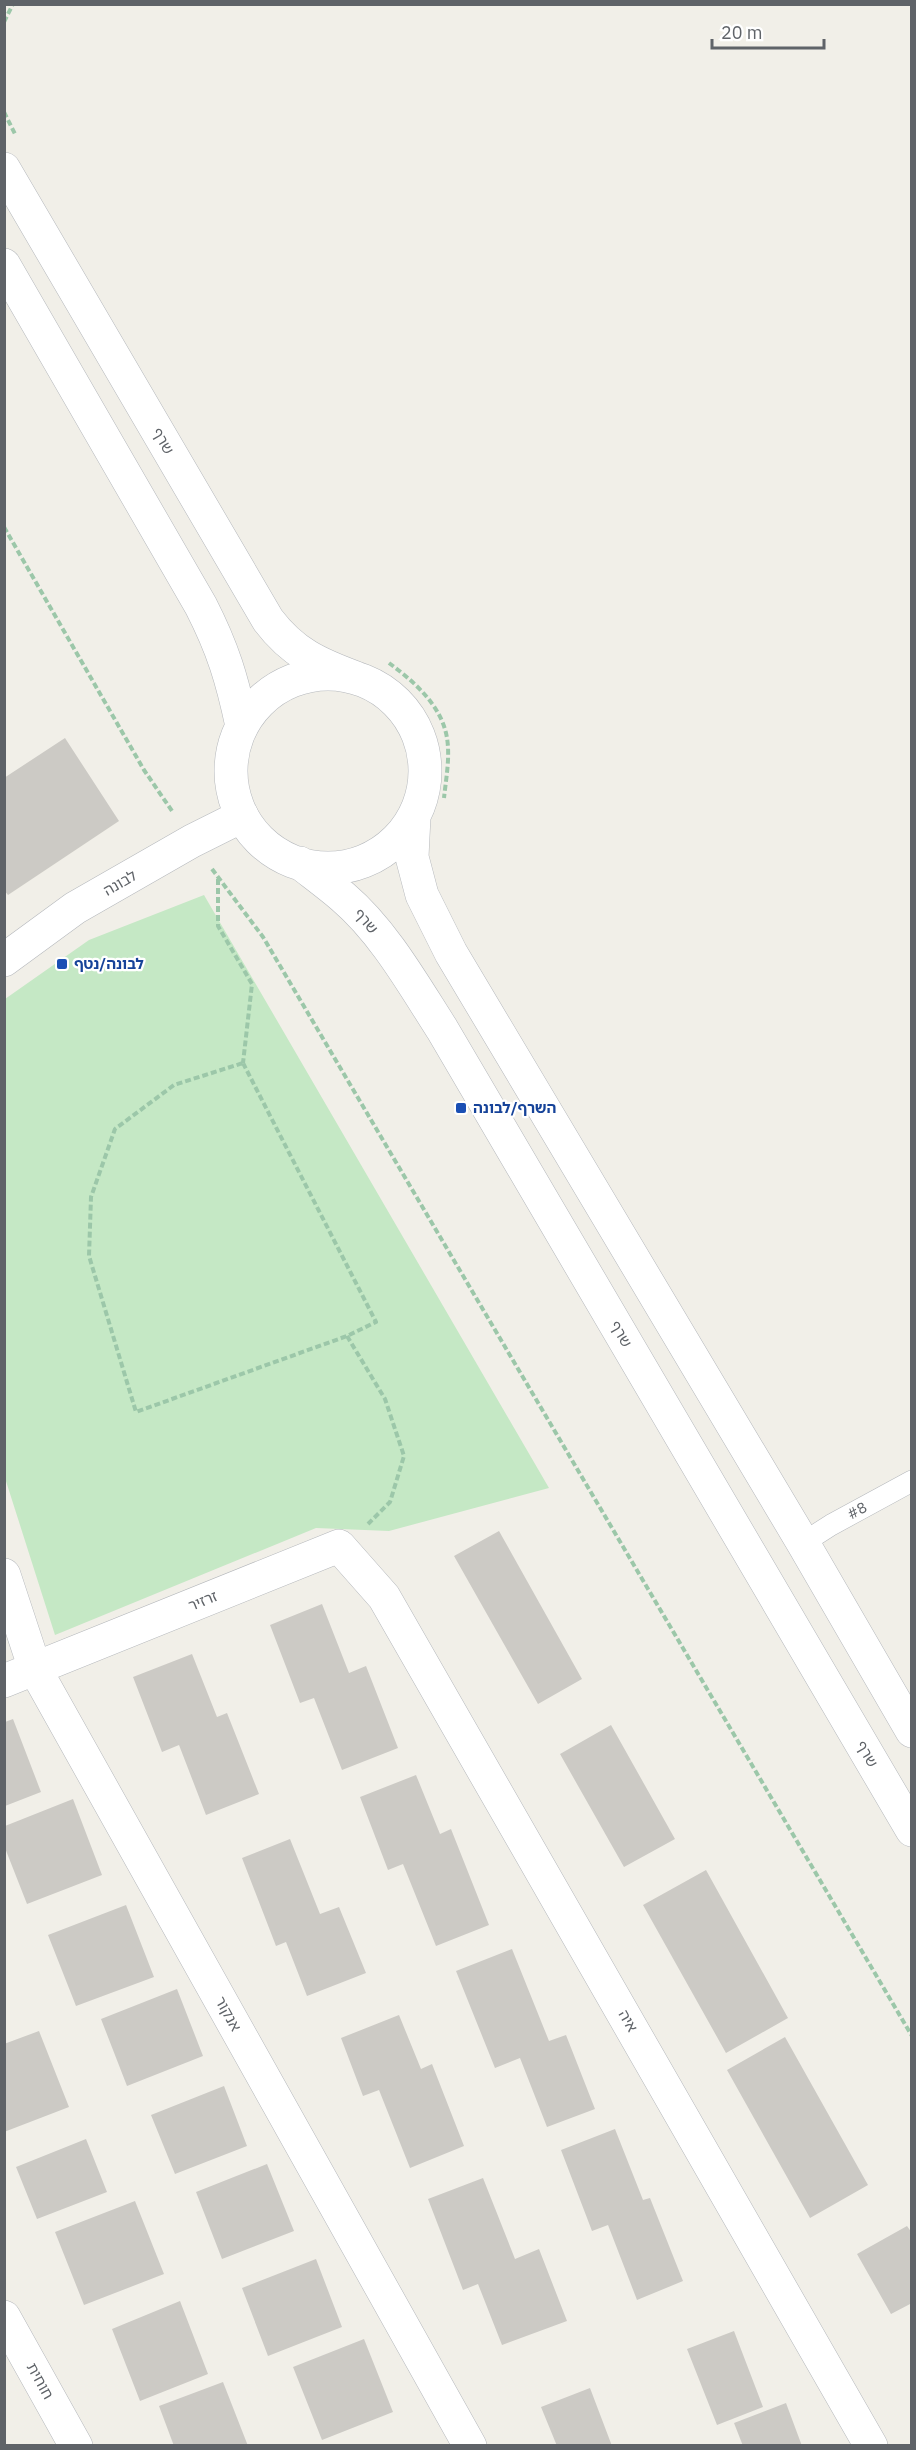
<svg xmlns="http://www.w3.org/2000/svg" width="916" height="2450" viewBox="0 0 916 2450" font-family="'IBM Plex Sans','Noto Sans Hebrew',sans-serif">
<rect width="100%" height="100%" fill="#f1efe8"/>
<path fill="#c5e8c5" d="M 204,895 L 549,1488 L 389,1531 L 316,1528 L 55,1635 L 5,1478 L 5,999 L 89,940 Z"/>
<path fill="#cccac5" d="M 65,738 L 119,821 L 8,895 L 4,890 L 4,778 Z
M 499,1531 L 582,1679 L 538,1704 L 454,1556 Z
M 322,1604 L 349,1673 L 366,1666 L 398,1748 L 342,1770 L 314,1698 L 300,1703 L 270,1625 Z
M 192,1654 L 217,1717 L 227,1713 L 259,1794 L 206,1815 L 179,1745 L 162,1752 L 133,1677 Z
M 13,1719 L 41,1792 L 5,1806 L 5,1722 Z
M 611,1725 L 675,1839 L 624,1867 L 560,1754 Z
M 416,1775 L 440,1834 L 451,1829 L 489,1925 L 436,1946 L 403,1864 L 388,1870 L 360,1797 Z
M 73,1799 L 102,1875 L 27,1904 L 5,1848 L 5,1826 Z
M 290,1839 L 320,1914 L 339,1907 L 366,1973 L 307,1996 L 286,1942 L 276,1946 L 242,1858 Z
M 706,1870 L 788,2018 L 726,2053 L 643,1905 Z
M 126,1905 L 154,1977 L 76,2006 L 48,1935 Z
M 512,1949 L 549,2041 L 566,2035 L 595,2109 L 547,2127 L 520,2058 L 495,2068 L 456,1971 Z
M 177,1989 L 203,2056 L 127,2086 L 101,2019 Z
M 399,2015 L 421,2069 L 432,2064 L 464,2146 L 410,2168 L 379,2090 L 363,2096 L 341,2038 Z
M 39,2031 L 69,2107 L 4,2132 L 4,2044 Z
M 785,2037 L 868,2185 L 810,2218 L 727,2070 Z
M 224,2086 L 247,2146 L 175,2174 L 151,2115 Z
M 615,2129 L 643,2200 L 650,2198 L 683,2281 L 637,2300 L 608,2225 L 592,2231 L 561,2150 Z
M 86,2139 L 107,2192 L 37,2219 L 16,2167 Z
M 267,2164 L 294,2231 L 222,2259 L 196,2192 Z
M 483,2178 L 515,2259 L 539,2249 L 567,2321 L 502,2345 L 478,2284 L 463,2290 L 428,2199 Z
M 135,2201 L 164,2274 L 84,2305 L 55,2232 Z
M 907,2226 L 912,2233 L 912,2303 L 891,2314 L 857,2254 Z
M 316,2259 L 342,2327 L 268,2356 L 242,2288 Z
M 180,2301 L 208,2374 L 140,2401 L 112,2329 Z
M 734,2331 L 763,2407 L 717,2425 L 687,2349 Z
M 364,2339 L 393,2412 L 322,2440 L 293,2367 Z
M 223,2382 L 248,2446 L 174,2446 L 159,2406 Z
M 590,2388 L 612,2446 L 557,2446 L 541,2407 Z
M 786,2403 L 802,2446 L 743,2446 L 734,2423 Z"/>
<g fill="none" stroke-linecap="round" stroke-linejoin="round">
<g stroke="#b5b8bc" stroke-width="22">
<g id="service">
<path id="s1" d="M 803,1543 L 831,1525 L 912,1481"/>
</g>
</g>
<g stroke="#b5b8bc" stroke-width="34">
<path id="minor" d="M 4,960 L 75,908 L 192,841 L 242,816
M 4,1575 L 35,1669 L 470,2446
M 4,1681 L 339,1546 L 384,1597 L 871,2446
M 4,2317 L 76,2446"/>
</g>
<g stroke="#b5b8bc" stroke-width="34">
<path id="tertiary" d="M 4,169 L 268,620 C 293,653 318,664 356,678
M 4,265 L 201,606 C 223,649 232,679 242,726
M231 771a97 97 0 1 1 194 0a97 97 0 1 1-194 0Z
M 414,817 L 412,857 L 422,895 L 451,953 L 803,1543 L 912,1731
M 300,863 C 314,874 329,885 343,897 C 384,932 413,984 442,1029 L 912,1830"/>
</g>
<path stroke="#9cc7a9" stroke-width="4" stroke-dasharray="6 3" stroke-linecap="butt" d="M 4,22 L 13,4
M 4,112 L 15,134
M 4,527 L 144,770 L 172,811
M 389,663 C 412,680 439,703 446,733 C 451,754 446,778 444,798
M 212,869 L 263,937 L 912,2036
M 218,879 L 218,926 L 252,984 L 243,1063
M 243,1063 L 376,1322 L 347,1336 L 136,1412 L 89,1256 L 91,1197 L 115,1129 L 174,1085 Z
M 347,1336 L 385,1399 L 404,1456 L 390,1502 L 368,1524"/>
<use href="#service" stroke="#fff" stroke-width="21"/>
<use href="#minor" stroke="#fff" stroke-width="33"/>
<use href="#tertiary" stroke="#fff" stroke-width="33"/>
</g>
<g fill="#1a4fb4" stroke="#fff" stroke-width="2">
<rect x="56" y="958" width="12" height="12" rx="3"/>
<rect x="455" y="1102" width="12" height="12" rx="3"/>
</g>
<g text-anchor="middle" stroke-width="4.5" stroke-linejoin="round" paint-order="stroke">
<g font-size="15" fill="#5f6368" stroke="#fff">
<text transform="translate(163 441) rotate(60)" y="5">שרף</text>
<text transform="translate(120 883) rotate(-30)" y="5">לבונה</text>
<text transform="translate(366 921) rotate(49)" y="5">שרף</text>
<text transform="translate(621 1334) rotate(60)" y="5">שרף</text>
<text dy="5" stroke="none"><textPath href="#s1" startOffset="63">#8</textPath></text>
<text transform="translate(203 1601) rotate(-22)" y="5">זרזיר</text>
<text transform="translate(867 1754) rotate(60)" y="5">שרף</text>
<text transform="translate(228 2014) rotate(61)" y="5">אנקור</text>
<text transform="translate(628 2021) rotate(60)" y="5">איה</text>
<text transform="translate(40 2381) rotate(61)" y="5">חוחית</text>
</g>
<g font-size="15" font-weight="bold" fill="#164399" stroke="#fff" text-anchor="start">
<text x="74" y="969">לבונה/נטף</text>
<text x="473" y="1113">השרף/לבונה</text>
</g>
</g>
<rect width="916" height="2450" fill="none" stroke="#5f6368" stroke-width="12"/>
<path d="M712 39v9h112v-9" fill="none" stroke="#5f6368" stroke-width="3"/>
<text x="721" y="39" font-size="18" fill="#5f6368" stroke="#ffffff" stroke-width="4.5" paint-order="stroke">20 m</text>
</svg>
